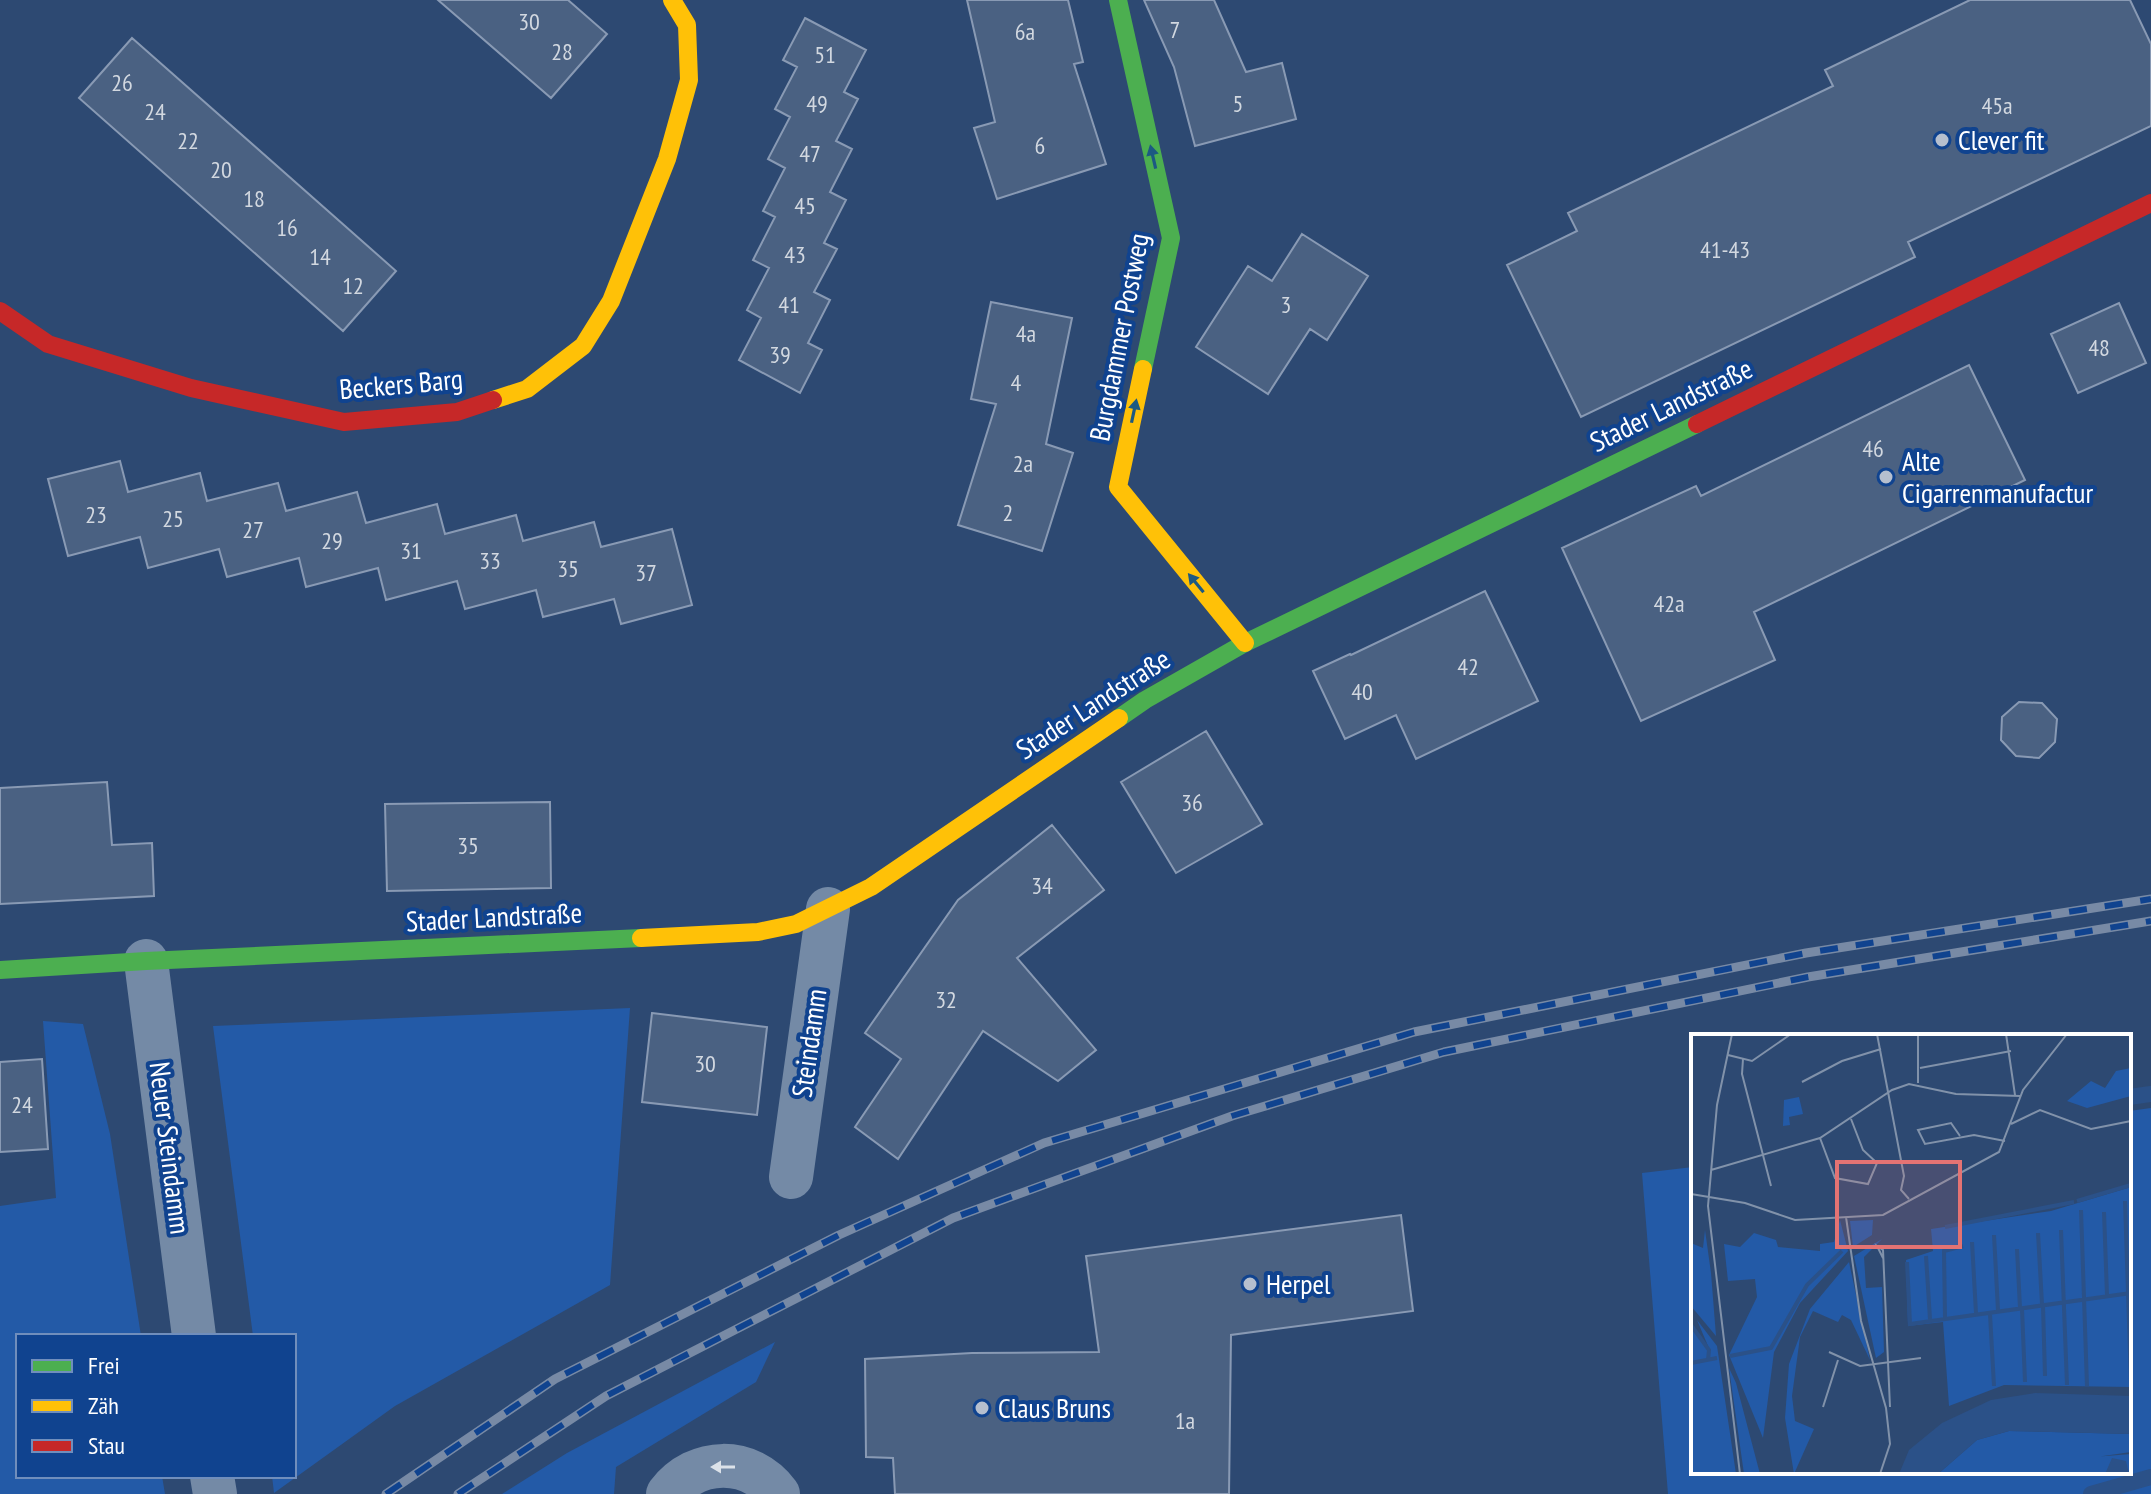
<svg xmlns="http://www.w3.org/2000/svg" width="2151" height="1494" viewBox="0 0 2151 1494" font-family="'PT Sans Narrow',sans-serif">
<rect width="100%" height="100%" fill="#2d4972"/>
<path fill="#235aa7" d="M 630,1008 L 610,1285 L 395,1406 L 274,1493 L 272,1476 L 294,1476 L 294,1336 L 253,1336 L 213,1026 Z
M 43,1021 L 83,1024 L 110,1134 L 141,1336 L 18,1336 L 18,1476 L 162,1476 L 165,1494 L 0,1494 L 0,1206 L 56,1198 Z
M 2151,1108 L 2151,1494 L 1668,1494 L 1642,1173 L 1693,1167 L 1693,1472 L 2129,1472 L 2129,1111 Z
M 775,1342 L 756,1382 L 616,1467 L 614,1494 L 502,1494 L 567,1453 Z"/>
<g fill="none" stroke-linecap="round" stroke-linejoin="round">
<path stroke="#2b5188" stroke-width="16" d="M 2129,1097 L 2151,1094
M 2091,1494 L 2151,1477"/>
</g>
<path fill="#4a6182" stroke="#899ab4" stroke-width="2" d="M 438,0 L 568,0 L 607,34 L 551,98 Z
M 967,0 L 1068,0 L 1083,62 L 1074,64 L 1106,164 L 997,199 L 974,128 L 995,122 Z
M 1144,0 L 1214,0 L 1246,72 L 1282,63 L 1296,119 L 1195,146 L 1174,67 Z
M 1970,0 L 2130,0 L 2151,44 L 2151,126 L 1908,242 L 1915,257 L 1581,417 L 1507,265 L 1577,231 L 1568,213 L 1833,86 L 1825,70 Z
M 805,18 L 866,50 L 844,92 L 858,99 L 836,141 L 852,149 L 830,192 L 846,200 L 824,243 L 837,249 L 814,292 L 830,300 L 808,343 L 822,350 L 800,393 L 739,360 L 761,318 L 747,310 L 769,268 L 753,260 L 775,217 L 763,211 L 785,168 L 768,159 L 790,117 L 775,109 L 797,67 L 783,60 Z
M 132,38 L 396,271 L 343,331 L 79,98 Z
M 1302,234 L 1368,276 L 1327,340 L 1310,329 L 1268,394 L 1196,347 L 1248,266 L 1272,281 Z
M 991,302 L 1072,318 L 1046,444 L 1073,453 L 1042,551 L 958,525 L 996,404 L 971,399 Z
M 2119,303 L 2146,363 L 2078,393 L 2051,334 Z
M 1969,365 L 2025,480 L 1754,612 L 1775,660 L 1641,721 L 1562,548 L 1696,486 L 1701,496 Z
M 120,461 L 128,492 L 200,473 L 207,501 L 278,483 L 286,511 L 357,492 L 366,523 L 437,504 L 445,534 L 516,515 L 523,541 L 594,522 L 601,547 L 672,529 L 692,605 L 621,624 L 614,599 L 543,617 L 536,590 L 465,609 L 457,581 L 386,600 L 378,568 L 306,587 L 299,558 L 227,577 L 219,549 L 148,568 L 140,537 L 68,556 L 48,479 Z
M 1485,591 L 1538,701 L 1416,759 L 1396,715 L 1345,739 L 1313,671 L 1350,654 L 1351,655 Z
M 2019,702 L 2042,703 L 2057,719 L 2055,742 L 2039,758 L 2016,756 L 2001,740 L 2002,717 Z
M 1206,731 L 1262,824 L 1176,873 L 1121,782 Z
M 107,782 L 112,845 L 152,843 L 154,896 L 0,904 L 0,788 Z
M 550,802 L 551,888 L 387,891 L 385,804 Z
M 1052,825 L 1104,890 L 1017,958 L 1096,1050 L 1058,1081 L 983,1031 L 898,1159 L 855,1127 L 901,1059 L 865,1033 L 958,900 Z
M 652,1013 L 767,1027 L 757,1115 L 642,1102 Z
M 42,1059 L 48,1149 L 0,1152 L 0,1062 Z
M 1401,1215 L 1413,1311 L 1231,1335 L 1229,1494 L 895,1494 L 893,1458 L 866,1457 L 865,1359 L 972,1353 L 1099,1352 L 1086,1256 Z"/>
<g fill="none" stroke-linecap="round" stroke-linejoin="round">
<path stroke="#748aa6" stroke-width="44" d="M 146,961 L 194,1336
M 791,1177 L 828,909
M 212,1476 L 215,1494
M 668,1494 C 696,1457 750,1456 778,1494"/>
<path stroke="#4caf50" stroke-width="18" d="M 1118,0 L 1171,238 L 1143,369
M 1119,718 L 1145,700 L 1245,643 L 1697,424
M 0,970 L 146,961 L 641,938"/>
<path stroke="#ffc107" stroke-width="18" d="M 1143,369 L 1118,487 L 1245,643
M 493,400 L 527,389 L 583,346 L 611,301 L 667,159 L 689,80 L 687,25 L 672,0
M 641,938 L 758,932 L 796,924 L 871,887 L 1119,718"/>
<path stroke="#c62828" stroke-width="18" d="M 0,311 L 48,344 L 191,388 L 344,422 L 457,412 L 493,400
M 1697,424 L 2151,203"/>
<g stroke="#788aa5" stroke-width="9">
<path id="rail" d="M 386,1494 L 555,1379 L 839,1235 L 1044,1143 L 1414,1032 L 1806,953 L 2151,899
M 458,1494 L 606,1396 L 953,1218 L 1232,1116 L 1444,1052 L 1808,977 L 2151,921"/>
</g>
<use href="#rail" stroke="#10438f" stroke-width="6" stroke-dasharray="18" stroke-linecap="butt"/>
</g>
<defs><path id="oneway-solid" d="M-6-.8H1V-3.2L6.5 0L1 3.2V.8H-6Z" transform="scale(2)"/></defs>
<g fill="#1c5982">
<use href="#oneway-solid" transform="translate(1153 157) rotate(-103)"/>
<use href="#oneway-solid" transform="translate(1134 411) rotate(-78)"/>
<use href="#oneway-solid" transform="translate(1196 583) rotate(-129)"/>
</g>
<use fill="#dce2e9" href="#oneway-solid" transform="translate(723 1467) rotate(180)"/>
<g fill="#b6bfce" stroke="#10438f" stroke-width="3">
<circle cx="1942" cy="140" r="8"/>
<circle cx="1886" cy="477" r="8"/>
<circle cx="1250" cy="1284" r="8"/>
<circle cx="982" cy="1408" r="8"/>
</g>
<g text-anchor="middle" stroke-width="8" stroke-linejoin="round" paint-order="stroke">
<g font-size="24" fill="#d2d8e0">
<text x="529" y="30">30</text>
<text x="1175" y="38">7</text>
<text x="1025" y="40">6a</text>
<text x="562" y="60">28</text>
<text x="825" y="63">51</text>
<text x="122" y="91">26</text>
<text x="817" y="112">49</text>
<text x="1238" y="112">5</text>
<text x="1997" y="114">45a</text>
<text x="155" y="120">24</text>
<text x="188" y="149">22</text>
<text x="1040" y="154">6</text>
<text x="810" y="162">47</text>
<text x="221" y="178">20</text>
<text x="254" y="207">18</text>
<text x="805" y="214">45</text>
<text x="287" y="236">16</text>
<text x="1725" y="258">41-43</text>
<text x="795" y="263">43</text>
<text x="320" y="265">14</text>
<text x="353" y="294">12</text>
<text x="789" y="313">41</text>
<text x="1286" y="313">3</text>
<text x="1026" y="342">4a</text>
<text x="2099" y="356">48</text>
<text x="780" y="363">39</text>
<text x="1016" y="391">4</text>
<text x="1873" y="457">46</text>
<text x="1023" y="472">2a</text>
<text x="1008" y="521">2</text>
<text x="96" y="523">23</text>
<text x="173" y="527">25</text>
<text x="253" y="538">27</text>
<text x="332" y="549">29</text>
<text x="411" y="559">31</text>
<text x="490" y="569">33</text>
<text x="568" y="577">35</text>
<text x="646" y="581">37</text>
<text x="1669" y="612">42a</text>
<text x="1468" y="675">42</text>
<text x="1362" y="700">40</text>
<text x="1192" y="811">36</text>
<text x="468" y="854">35</text>
<text x="1042" y="894">34</text>
<text x="946" y="1008">32</text>
<text x="705" y="1072">30</text>
<text x="22" y="1113">24</text>
<text x="1185" y="1429">1a</text>
</g>
<g font-size="28" fill="#fff" stroke="#10438f" text-anchor="start">
<text x="1958" y="150">Clever fit</text>
<text x="1902" y="471">Alte<tspan x="1902" dy="32">Cigarrenmanufactur</tspan></text>
<text x="1266" y="1294">Herpel</text>
<text x="998" y="1418">Claus Bruns</text>
</g>
<g font-size="28" fill="#fff" stroke="#10438f">
<text transform="translate(1119 337) rotate(-79)" y="10">Burgdammer Postweg</text>
<text transform="translate(401 384) rotate(-5)" y="10">Beckers Barg</text>
<text transform="translate(1671 405) rotate(-26)" y="10">Stader Landstraße</text>
<text transform="translate(1093 704) rotate(-33)" y="10">Stader Landstraße</text>
<text transform="translate(494 917) rotate(-3)" y="10">Stader Landstraße</text>
<text transform="translate(809 1043) rotate(-82)" y="10">Steindamm</text>
<text transform="translate(170 1148) rotate(83)" y="10">Neuer Steindamm</text>
</g>
</g>
<g transform="translate(1691 1034)">
<rect width="440" height="440" fill="#2d4972"/>
<path d="M 440,34 L 440,62 L 396,74 L 376,67 L 400,47 L 414,54 L 425,37 ZM 108,63 L 112,80 L 98,83 L 99,91 L 92,92 L 93,66 ZM 440,153 L 440,353 L 313,351 L 258,372 L 252,288 L 217,292 L 215,226 L 242,217 L 240,195 L 360,177 ZM 149,186 L 157,217 L 109,269 L 83,318 L 72,404 L 38,321 L 66,263 L 64,245 L 37,247 L 33,210 L 49,213 L 63,199 L 85,206 L 87,213 L 129,217 L 129,210 L 143,208 ZM 182,186 L 181,201 L 162,213 L 159,187 ZM 14,196 L 20,239 L 25,302 L 0,272 L 0,209 L 12,214 ZM 191,205 L 173,223 L 175,254 L 191,253 L 193,318 L 185,324 L 163,222 ZM 158,228 L 179,326 L 160,286 L 151,281 L 147,288 L 122,277 L 109,303 L 101,362 L 104,387 L 123,395 L 103,440 L 94,384 L 98,330 L 119,275 ZM 6,286 L 26,312 L 45,440 L 0,440 L 0,294 L 17,312 ZM 38,334 L 45,349 L 69,440 L 53,440 ZM 318,397 L 440,400 L 440,418 L 287,440 L 247,440 L 286,406 ZM 440,420 L 440,440 L 290,440 L 377,425 Z" fill="#235aa7"/>
<path d="M 344,359 L 440,362 L 440,400 L 318,397 L 286,406 L 247,440 L 208,440 L 218,416 L 251,389 L 300,366 ZM 421,424 L 435,427 L 438,440 L 414,440 Z" fill="#2b5188"/>
<path fill="none" stroke="#2b5188" stroke-width="4" d="M 386,167 L 440,151M 434,167 L 440,349M 390,176 L 396,352M 413,178 L 416,261M 254,193 L 383,168M 370,196 L 376,351M 347,199 L 351,270M 303,201 L 307,276M 281,208 L 285,279M 326,215 L 329,274M 235,222 L 239,285M 216,228 L 219,290 L 440,259M 352,272 L 354,342M 331,275 L 334,348M 299,280 L 303,352M 254,284 L 253,217 L 272,212M 0,291 L 18,316 L 17,326M 39,322 L 80,314 L 116,251 L 151,217M 0,329 L 26,324"/>
<path fill="none" stroke="#8192aa" stroke-width="2" d="M 41,0 L 26,71 L 17,172 L 49,440M 186,0 L 213,142 L 210,156 L 218,165M 227,0 L 227,49M 315,0 L 324,61M 37,21 L 61,27 L 100,0M 52,25 L 51,40 L 80,152M 229,34 L 320,17M 111,48 L 151,27 L 190,15M 320,90 L 349,76 L 400,95 L 440,87M 269,102 L 260,89 L 227,96 L 234,110 L 283,101 L 314,107M 129,104 L 144,144 L 177,150 L 186,129 L 172,116 L 160,85M 20,136 L 129,104 L 201,56 L 218,50 L 265,60 L 329,62M 0,160 L 54,169 L 104,186 L 192,181 L 308,118 L 332,56 L 376,0M 155,183 L 170,287 L 195,374 L 199,410 L 189,440M 192,224 L 186,212 L 192,216 L 199,373M 138,318 L 169,332 L 230,324M 132,373 L 147,326"/>
<path fill="#e47373" fill-opacity="0.15" stroke="#e47373" stroke-width="4" d="M 146,128 L 269,128 L 269,213 L 146,213 Z"/>
<rect width="440" height="440" fill="none" stroke="#fff" stroke-width="4"/>
</g>
<rect x="16" y="1334" width="280" height="144" fill="#10438f" stroke="#708ebc" stroke-width="2"/>
<rect x="32" y="1360" width="40" height="12" fill="#4caf50" stroke="#708ebc" stroke-width="2"/>
<text x="88" y="1374" font-size="24" fill="#ffffff">Frei</text>
<rect x="32" y="1400" width="40" height="12" fill="#ffc107" stroke="#708ebc" stroke-width="2"/>
<text x="88" y="1414" font-size="24" fill="#ffffff">Zäh</text>
<rect x="32" y="1440" width="40" height="12" fill="#c62828" stroke="#708ebc" stroke-width="2"/>
<text x="88" y="1454" font-size="24" fill="#ffffff">Stau</text>
</svg>
